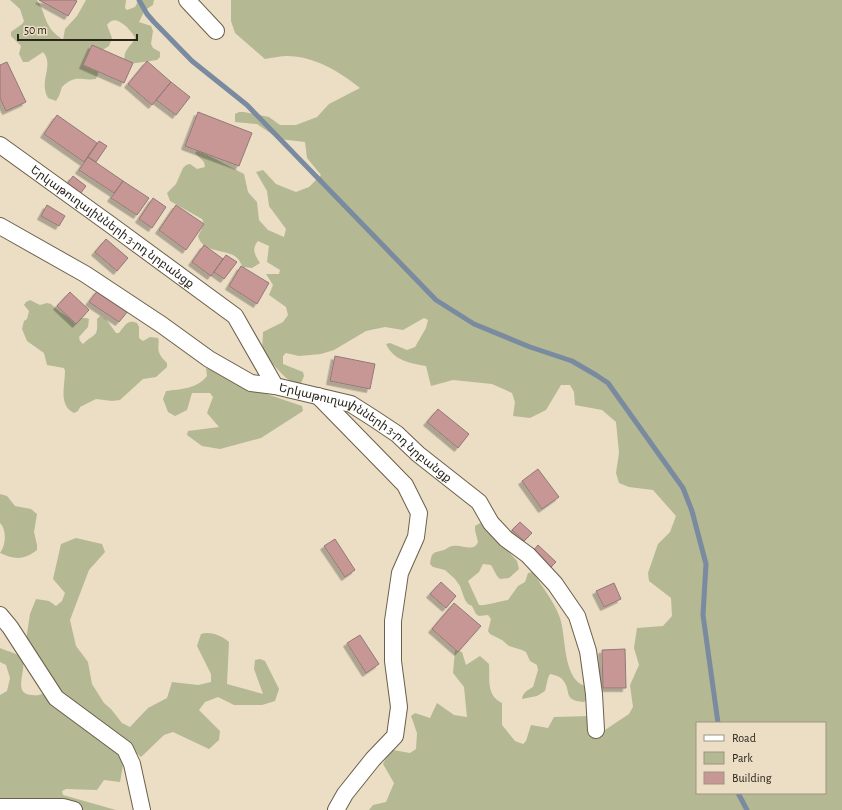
<svg xmlns="http://www.w3.org/2000/svg" width="842" height="810" viewBox="0 0 842 810" font-family="'Alegreya Sans','Noto Sans Armenian',sans-serif">
<defs>
<filter id="shadow"><feDropShadow dx="-3.5" dy="3.5" stdDeviation="0" flood-color="#0004"/></filter>
</defs>
<rect width="100%" height="100%" fill="#ebdec5"/>
<path fill="#b4b893" fill-rule="evenodd" d="M 10,0 L 37,0 C 43,8 44,18 49,26 C 52,32 58,36 63,40 L 65,29 L 77,16 L 86,0 L 126,0 L 125,8 L 127,10 L 135,7 L 139,0 L 154,0 L 153,5 L 145,10 L 139,22 L 151,26 L 153,31 L 151,44 L 153,48 L 160,52 L 160,57 L 157,60 L 129,64 L 125,62 C 122,50 131,47 135,38 C 133,33 130,31 127,27 C 120,22 114,16 107,25 L 112,38 L 109,46 L 101,51 L 99,71 L 96,79 C 80,81 76,74 62,87 L 59,96 L 56,101 L 48,98 C 38,80 55,66 43,52 L 28,62 L 23,62 L 19,54 L 21,46 L 11,36 L 11,32 L 22,24 L 24,21 L 20,9 Z
M 231,0 L 842,0 L 842,810 L 369,810 L 373,805 L 386,802 L 394,783 L 383,764 L 387,756 L 393,750 L 410,753 L 416,749 L 417,733 L 411,716 L 415,713 L 430,718 L 437,703 L 454,715 L 467,717 L 464,687 L 453,673 L 455,650 L 462,652 L 466,665 L 480,656 L 489,664 C 490,680 486,695 502,703 L 502,725 L 515,741 L 523,744 L 526,741 L 531,725 L 548,728 L 554,717 L 591,716 L 605,730 L 629,714 L 633,707 L 630,685 L 639,665 L 634,648 L 637,628 L 663,626 L 672,616 L 671,598 L 649,581 L 648,573 L 658,544 L 670,532 L 676,516 L 653,490 L 629,487 L 619,483 L 616,473 L 619,453 L 616,422 L 602,410 L 575,405 L 574,392 L 570,385 L 561,385 L 546,410 L 530,418 L 513,416 L 515,402 L 512,393 L 492,384 L 453,380 L 431,386 L 426,366 C 410,363 394,361 386,344 L 390,343 L 407,350 L 415,347 L 426,328 L 428,320 L 424,318 L 403,330 L 385,327 L 366,331 L 334,350 L 321,354 L 299,356 L 286,353 L 283,356 L 283,364 L 303,372 L 304,376 L 299,388 L 285,377 L 262,353 L 263,332 L 283,322 L 288,315 L 286,307 L 269,295 L 273,285 L 266,274 L 279,274 L 280,270 L 267,262 L 269,246 L 258,241 C 251,249 255,255 260,263 L 252,268 L 243,267 C 241,264 239,259 236,257 C 226,249 202,253 198,236 L 204,224 L 202,219 L 170,201 L 167,193 L 176,184 L 183,168 L 186,165 L 190,164 L 197,169 L 205,167 L 204,162 L 195,153 L 198,150 L 244,174 L 248,192 L 257,202 L 259,220 L 268,230 L 284,237 L 286,229 L 269,206 L 267,191 L 256,172 L 263,170 L 276,184 L 296,192 L 309,187 L 321,175 L 307,158 L 305,142 L 279,139 L 257,124 L 235,122 L 235,114 L 239,112 L 244,112 L 269,117 L 280,125 L 296,125 L 317,117 L 329,104 L 360,88 C 340,72 314,56 287,56 C 280,56 272,58 265,59 L 235,33 L 231,21 ZM 697,723 L 825,723 L 825,793 L 697,793 Z
M 30,300 L 40,305 L 47,303 L 51,304 L 60,312 L 70,318 L 86,318 L 89,319 L 88,327 L 79,337 L 80,341 L 83,344 C 95,332 98,339 97,319 L 100,316 L 106,319 L 116,333 L 119,333 C 125,326 127,319 137,323 L 139,327 L 139,338 L 143,341 L 150,337 L 158,338 C 160,343 157,347 159,352 C 160,356 164,360 167,363 L 167,367 L 156,377 L 143,379 L 120,400 L 112,401 L 96,399 L 80,407 L 78,411 L 74,413 C 58,405 65,386 65,371 L 64,368 L 47,365 L 44,353 L 27,341 L 22,329 L 24,321 L 27,319 L 29,311 L 24,305 L 26,302 Z
M 206,368 L 228,376 L 240,385 L 302,406 L 303,411 L 261,438 L 220,449 L 202,446 L 187,435 L 188,431 L 219,427 L 207,413 L 213,397 L 210,393 L 192,393 L 187,410 L 175,416 L 168,412 L 163,399 L 166,391 C 181,389 197,389 207,376 Z
M 0,494 L 7,496 L 15,506 L 31,509 L 37,514 L 34,532 L 37,545 L 37,550 C 24,560 15,560 0,553 C 6,545 7,530 0,523 Z
M 482,522 L 517,561 L 519,569 L 509,578 L 500,579 L 497,576 L 491,565 L 483,564 L 479,572 L 468,581 L 479,605 C 485,606 500,601 508,600 L 518,586 L 525,582 L 528,573 L 533,572 C 542,587 554,601 560,618 C 566,636 563,670 579,683 C 581,685 585,685 587,686 L 588,699 L 584,702 C 561,700 573,691 562,679 C 559,676 554,675 550,674 L 548,678 L 545,691 L 537,696 L 522,699 C 523,692 528,690 533,687 L 538,670 L 537,665 L 530,661 L 526,652 L 522,650 L 509,646 L 502,640 L 490,634 L 488,631 L 491,619 L 488,615 L 479,616 L 476,614 L 472,606 L 468,604 L 465,600 L 460,586 L 455,579 L 445,570 L 433,567 L 430,564 C 432,551 433,553 444,550 C 447,549 449,546 453,546 C 462,544 473,553 478,542 L 475,530 L 475,526 Z
M 76,538 L 102,544 L 105,552 L 89,570 L 70,620 L 76,646 L 88,662 L 92,684 L 104,703 L 111,709 L 122,723 L 130,727 L 148,708 L 167,698 L 172,682 L 198,685 L 211,682 L 211,674 L 197,646 L 201,634 C 211,631 222,636 229,642 L 227,684 L 263,694 L 254,669 L 255,660 L 260,659 L 265,661 L 279,689 L 275,701 L 262,705 L 234,705 L 218,697 L 205,702 L 199,710 L 220,731 L 219,740 L 209,749 L 173,732 L 164,735 L 141,757 L 124,742 L 114,743 L 123,765 L 120,782 L 104,780 L 97,790 L 66,789 L 62,791 L 63,795 L 116,810 L 0,810 L 0,695 L 7,691 L 10,678 L 6,665 L 0,662 L 0,648 C 6,651 19,653 22,659 C 28,669 11,694 32,695 C 37,696 40,695 44,693 L 26,640 L 30,614 L 36,599 L 49,601 L 56,606 L 62,601 L 65,593 L 53,579 L 61,544 Z"/>
<g fill="none" stroke-linecap="round" stroke-linejoin="round">
<path stroke="#7a8a9f" stroke-width="5" d="M 139,0 L 147,14 L 154,22 L 192,61 L 247,105 L 436,300 L 474,324 L 530,347 L 572,361 L 596,375 L 608,383 L 683,488 L 692,511 L 706,564 L 703,615 L 718,723
M 738,793 L 747,810"/>
</g>
<path fill="#c69795" stroke="#947876" filter="url(#shadow)" d="M 39,0 L 75,0 L 77,1 L 68,16 Z
M 92,45 L 133,63 L 124,83 L 83,65 Z
M 147,61 L 171,82 L 152,105 L 128,84 Z
M 7,62 L 26,102 L 6,111 L 0,98 L 0,65 Z
M 171,82 L 190,97 L 176,115 L 156,100 Z
M 198,112 L 252,133 L 239,166 L 185,146 Z
M 57,115 L 97,143 L 84,162 L 44,134 Z
M 99,141 L 107,146 L 96,162 L 88,157 Z
M 88,157 L 123,181 L 114,193 L 79,170 Z
M 73,176 L 86,186 L 77,198 L 64,188 Z
M 123,181 L 149,198 L 137,215 L 111,198 Z
M 153,198 L 166,207 L 152,228 L 139,219 Z
M 47,205 L 65,216 L 59,226 L 41,216 Z
M 176,205 L 204,224 L 186,250 L 159,230 Z
M 106,239 L 128,258 L 117,271 L 95,252 Z
M 204,245 L 223,259 L 211,276 L 192,262 Z
M 226,255 L 237,262 L 224,279 L 214,272 Z
M 241,266 L 269,283 L 257,304 L 229,286 Z
M 98,290 L 128,311 L 119,322 L 89,302 Z
M 70,292 L 89,310 L 76,324 L 57,306 Z
M 335,356 L 375,364 L 370,389 L 330,381 Z
M 438,409 L 469,434 L 458,448 L 427,422 Z
M 538,469 L 559,497 L 542,509 L 522,481 Z
M 520,522 L 532,533 L 524,541 L 512,530 Z
M 335,539 L 355,570 L 345,577 L 324,546 Z
M 538,545 L 556,562 L 551,567 L 533,551 Z
M 441,582 L 456,596 L 446,608 L 430,594 Z
M 614,583 L 621,599 L 604,607 L 596,591 Z
M 454,603 L 481,626 L 458,652 L 432,629 Z
M 360,635 L 379,664 L 366,673 L 347,643 Z
M 625,649 L 626,688 L 603,688 L 602,650 Z"/>
<g fill="none" stroke-linecap="round" stroke-linejoin="round">
<g stroke="#6b604a" stroke-width="18">
<g id="minor">
<path d="M 187,0 L 216,31"/>
<path id="s1" d="M 0,145 L 111,225 L 235,316 L 275,386 L 351,404 L 373,418 L 397,434 L 418,454 L 479,502 L 491,523 L 506,539 L 528,555 L 555,584 L 577,616 L 588,651 L 594,694 L 596,730"/>
<path d="M 0,226 L 85,274 L 162,325 L 209,359 L 251,383 L 275,386"/>
<path d="M 318,396 L 405,485 L 419,513 L 416,537 L 400,573 L 393,621 L 393,661 L 399,707 L 395,736 L 373,759 L 345,794 L 336,810"/>
<path d="M 0,615 L 10,627 L 56,698 L 125,749 L 132,764 L 142,810"/>
<path d="M 0,807 L 63,807 L 74,810"/>
</g>
</g>
<use href="#minor" stroke="#fff" stroke-width="16"/>
</g>
<g text-anchor="middle" stroke-width="3" stroke-linejoin="round" paint-order="stroke">
<g font-size="12" fill="#29251b" stroke="#ebdec5">
<text dy="4" stroke="none"><textPath href="#s1" startOffset="139">Երկաթուղայինների 3-րդ նրբանցք</textPath></text>
<text dy="4" stroke="none"><textPath href="#s1" startOffset="475">Երկաթուղայինների 3-րդ նրբանցք</textPath></text>
</g>
</g>
<rect x="696" y="722" width="130" height="72" fill="#ebdec5" stroke="#9d9481"/>
<rect x="704" y="735" width="20" height="6" fill="#ffffff" stroke="#9d9481"/>
<text x="732" y="742" font-size="12" fill="#29251b">Road</text>
<rect x="704" y="752" width="20" height="12" fill="#b4b893" stroke="#9d9481"/>
<text x="732" y="762" font-size="12" fill="#29251b">Park</text>
<rect x="704" y="772" width="20" height="12" fill="#c69795" stroke="#9d9481"/>
<text x="732" y="782" font-size="12" fill="#29251b">Building</text>
<path d="M18 34v6h119v-6" fill="none" stroke="#29251b" stroke-width="2"/>
<text x="24" y="34" font-size="12" fill="#29251b" stroke="#ebdec5" stroke-width="3" paint-order="stroke">50 m</text>
</svg>
